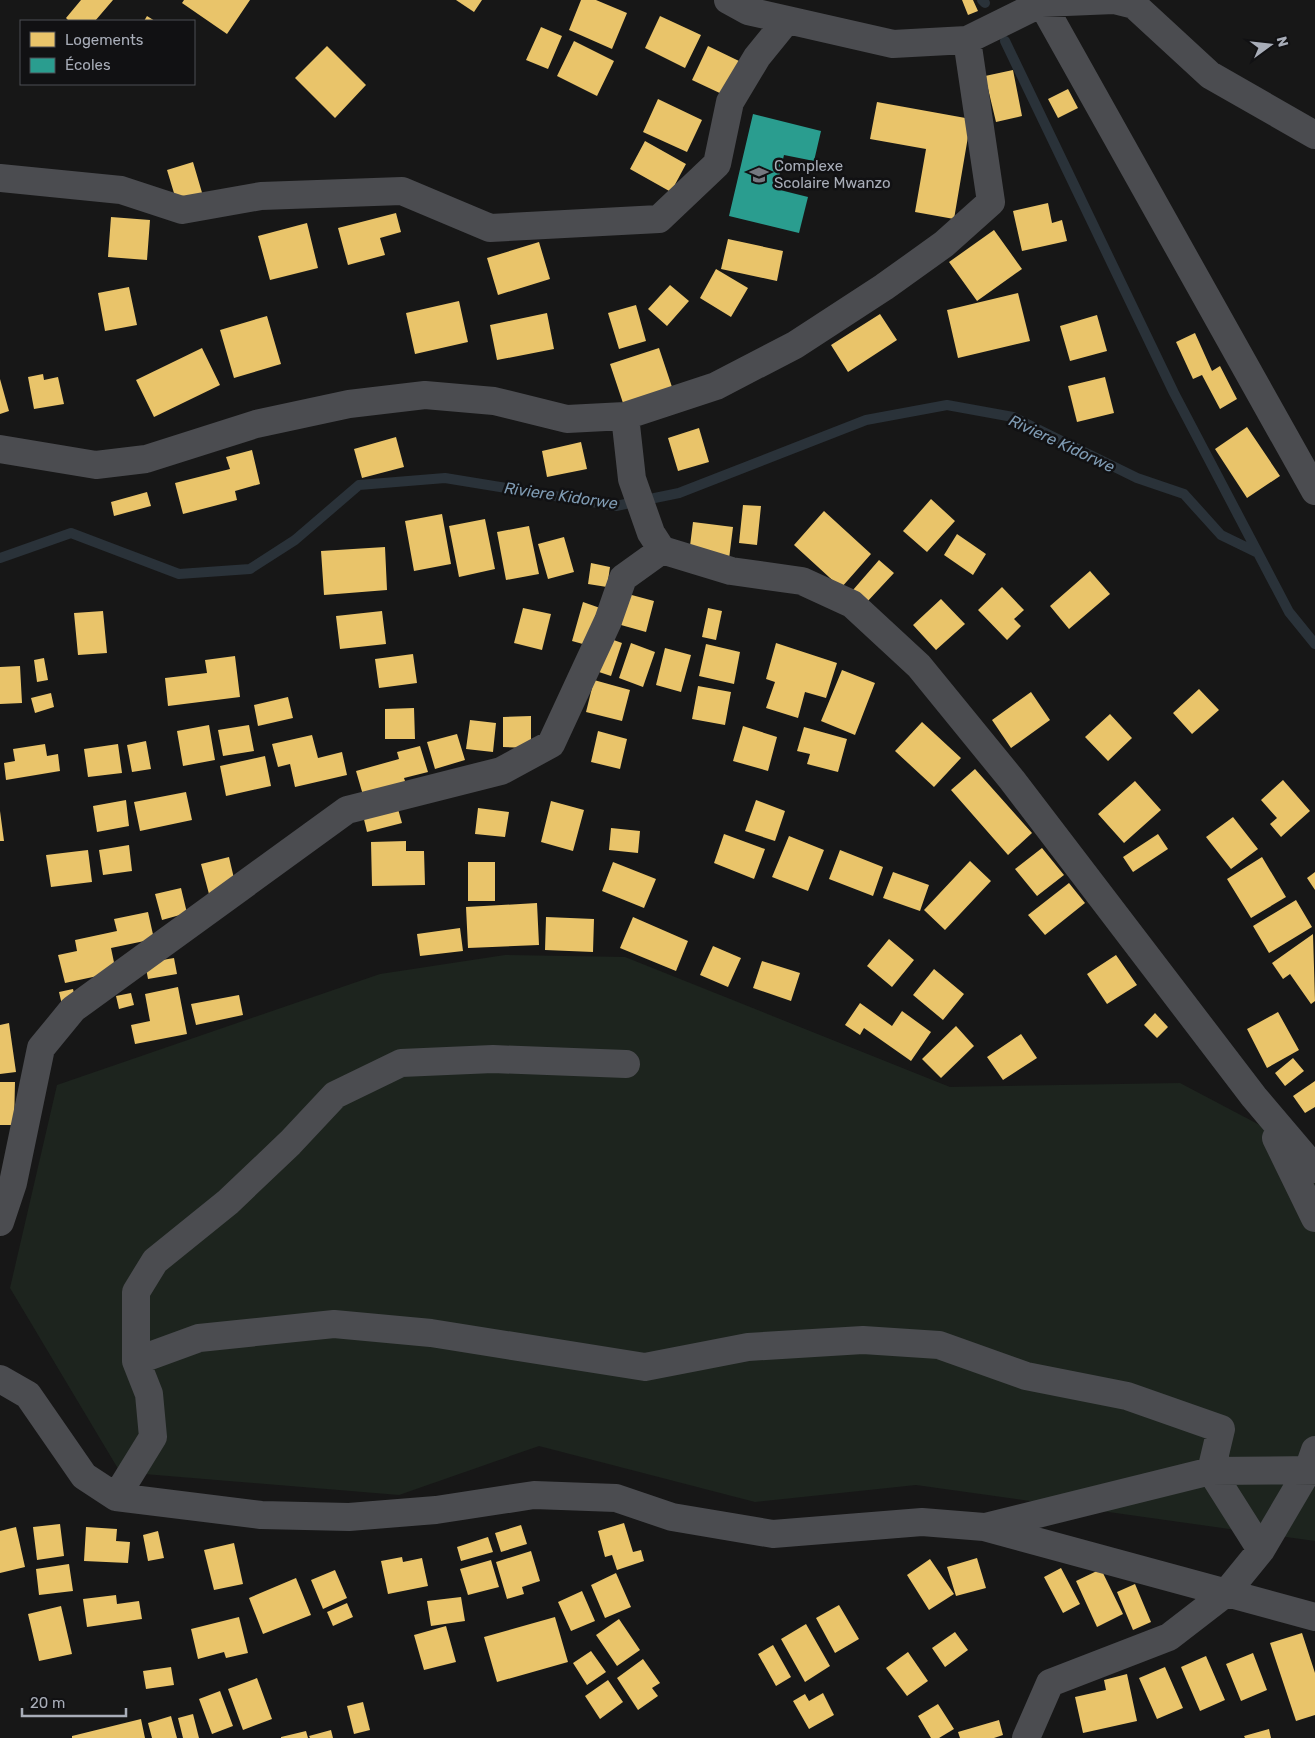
<svg xmlns="http://www.w3.org/2000/svg" width="1315" height="1738" viewBox="0 0 1315 1738" font-family="Rubik,sans-serif">
<rect width="100%" height="100%" fill="#171717"/>
<path fill="#1d241e" d="M 505,955 L 625,957 L 950,1087 L 1180,1083 L 1315,1154 L 1315,1541 L 916,1485 L 755,1502 L 539,1446 L 399,1495 L 120,1472 L 10,1288 L 57,1085 L 380,974 Z"/>
<path fill="#e9c46a" d="M 81,0 L 113,0 L 95,21 L 69,21 L 66,18 Z
M 184,0 L 250,0 L 227,34 L 182,3 Z
M 456,0 L 482,0 L 474,12 Z
M 581,0 L 596,0 L 627,13 L 612,49 L 569,30 Z
M 962,0 L 973,0 L 978,11 L 968,15 Z
M 147,16 L 155,21 L 144,21 Z
M 660,16 L 701,35 L 685,68 L 645,48 Z
M 541,27 L 562,36 L 548,69 L 526,60 Z
M 574,41 L 614,61 L 597,96 L 557,76 Z
M 327,46 L 366,85 L 335,118 L 295,78 Z
M 708,46 L 739,61 L 724,95 L 692,80 Z
M 1013,70 L 1022,116 L 996,122 L 985,76 Z
M 1068,89 L 1078,108 L 1058,118 L 1048,99 Z
M 658,99 L 702,120 L 687,152 L 643,132 Z
M 877,102 L 971,119 L 954,219 L 915,212 L 926,149 L 870,139 Z
M 645,141 L 686,164 L 671,192 L 630,169 Z
M 193,162 L 203,196 L 177,203 L 167,170 Z
M 1048,203 L 1052,223 L 1062,220 L 1067,241 L 1022,251 L 1013,211 Z
M 396,213 L 401,232 L 380,238 L 385,255 L 348,265 L 338,228 Z
M 111,217 L 150,220 L 147,260 L 108,257 Z
M 307,223 L 318,268 L 270,280 L 258,236 Z
M 994,230 L 1022,269 L 977,301 L 949,262 Z
M 728,239 L 783,251 L 777,281 L 721,269 Z
M 539,242 L 550,279 L 498,295 L 487,258 Z
M 716,269 L 748,288 L 731,317 L 700,298 Z
M 670,285 L 689,301 L 667,326 L 648,309 Z
M 129,287 L 137,325 L 105,331 L 98,293 Z
M 1018,293 L 1030,341 L 958,358 L 947,310 Z
M 459,301 L 468,342 L 415,354 L 406,313 Z
M 636,305 L 646,341 L 619,349 L 608,313 Z
M 547,313 L 554,349 L 497,360 L 490,325 Z
M 880,314 L 897,340 L 848,372 L 831,345 Z
M 1097,315 L 1107,351 L 1070,361 L 1060,326 Z
M 267,316 L 281,364 L 234,378 L 220,330 Z
M 1195,333 L 1212,371 L 1220,366 L 1237,399 L 1220,409 L 1202,375 L 1193,379 L 1176,342 Z
M 202,348 L 220,385 L 154,417 L 136,380 Z
M 659,348 L 673,390 L 624,406 L 610,364 Z
M 43,374 L 44,380 L 58,377 L 64,404 L 34,409 L 28,377 Z
M 1105,377 L 1114,413 L 1077,422 L 1068,386 Z
M 0,379 L 9,411 L 0,414 Z
M 1247,427 L 1280,476 L 1247,498 L 1215,449 Z
M 699,428 L 709,462 L 678,471 L 668,438 Z
M 396,437 L 404,467 L 362,478 L 354,449 Z
M 581,442 L 587,469 L 547,477 L 542,451 Z
M 252,450 L 260,484 L 235,491 L 237,500 L 183,514 L 175,483 L 230,469 L 226,457 Z
M 147,492 L 151,506 L 114,516 L 111,502 Z
M 931,499 L 955,521 L 927,552 L 903,531 Z
M 743,505 L 761,506 L 757,545 L 739,543 Z
M 824,511 L 871,554 L 841,588 L 794,545 Z
M 442,514 L 451,564 L 414,571 L 405,521 Z
M 485,519 L 495,569 L 459,577 L 449,526 Z
M 693,522 L 733,527 L 729,559 L 689,554 Z
M 529,526 L 539,574 L 506,580 L 497,532 Z
M 957,534 L 986,554 L 973,575 L 944,555 Z
M 564,537 L 574,572 L 548,579 L 538,544 Z
M 385,547 L 387,590 L 324,595 L 321,551 Z
M 879,560 L 894,573 L 866,603 L 853,590 Z
M 591,563 L 610,567 L 607,587 L 588,584 Z
M 1090,571 L 1110,594 L 1069,629 L 1050,606 Z
M 1002,587 L 1024,610 L 1014,619 L 1021,626 L 1007,640 L 978,610 Z
M 628,594 L 654,601 L 646,632 L 621,625 Z
M 941,599 L 965,624 L 936,650 L 913,625 Z
M 583,602 L 600,608 L 590,646 L 572,641 Z
M 523,608 L 551,614 L 542,650 L 514,643 Z
M 708,608 L 722,611 L 716,640 L 702,637 Z
M 103,611 L 107,653 L 78,655 L 74,613 Z
M 382,611 L 386,644 L 340,649 L 336,616 Z
M 608,638 L 622,643 L 611,676 L 596,671 Z
M 631,643 L 655,652 L 643,687 L 619,678 Z
M 776,643 L 837,663 L 826,698 L 805,692 L 798,718 L 766,708 L 775,682 L 766,679 Z
M 706,644 L 740,652 L 734,684 L 699,676 Z
M 665,648 L 691,655 L 681,692 L 656,685 Z
M 413,654 L 417,683 L 379,688 L 375,659 Z
M 235,656 L 240,697 L 168,706 L 165,678 L 207,673 L 205,660 Z
M 44,658 L 48,680 L 37,682 L 34,660 Z
M 20,666 L 22,703 L 0,704 L 0,667 Z
M 842,670 L 875,683 L 855,735 L 821,721 Z
M 594,680 L 630,690 L 622,721 L 586,712 Z
M 698,686 L 731,692 L 725,725 L 692,719 Z
M 1199,689 L 1219,710 L 1192,734 L 1173,713 Z
M 1031,692 L 1050,720 L 1011,748 L 992,720 Z
M 51,693 L 54,707 L 35,713 L 31,698 Z
M 288,697 L 293,718 L 258,726 L 254,705 Z
M 414,708 L 415,739 L 385,739 L 385,709 Z
M 1110,714 L 1132,738 L 1108,761 L 1085,737 Z
M 531,716 L 531,748 L 503,747 L 503,717 Z
M 470,720 L 496,723 L 493,752 L 466,749 Z
M 922,722 L 961,758 L 934,787 L 895,751 Z
M 209,725 L 215,760 L 183,766 L 177,731 Z
M 249,725 L 254,751 L 223,756 L 218,730 Z
M 743,726 L 777,737 L 768,771 L 733,761 Z
M 804,727 L 847,739 L 838,772 L 807,764 L 810,754 L 797,751 Z
M 598,731 L 627,739 L 620,769 L 591,762 Z
M 457,734 L 465,760 L 435,769 L 427,742 Z
M 312,735 L 318,758 L 342,752 L 347,775 L 295,787 L 290,764 L 278,767 L 272,744 Z
M 146,741 L 151,769 L 132,772 L 127,745 Z
M 45,744 L 47,756 L 58,754 L 60,771 L 6,780 L 4,763 L 15,761 L 13,749 Z
M 118,744 L 122,773 L 88,777 L 84,749 Z
M 420,746 L 428,772 L 404,778 L 406,784 L 363,795 L 356,771 L 399,759 L 397,752 Z
M 265,756 L 271,786 L 226,796 L 220,766 Z
M 975,769 L 1032,833 L 1008,855 L 951,790 Z
M 1283,780 L 1310,811 L 1281,837 L 1270,824 L 1277,818 L 1261,800 Z
M 1135,781 L 1161,810 L 1124,843 L 1098,814 Z
M 186,792 L 192,820 L 140,831 L 134,802 Z
M 126,800 L 129,826 L 97,832 L 93,806 Z
M 756,800 L 785,811 L 775,841 L 745,831 Z
M 551,801 L 584,810 L 573,851 L 541,842 Z
M 396,802 L 402,823 L 367,832 L 362,811 Z
M 478,808 L 509,812 L 505,837 L 475,834 Z
M 0,811 L 4,841 L 0,841 Z
M 1233,817 L 1258,849 L 1231,869 L 1206,837 Z
M 611,828 L 640,831 L 638,853 L 609,850 Z
M 724,834 L 765,849 L 754,879 L 714,863 Z
M 1158,834 L 1168,849 L 1133,872 L 1123,857 Z
M 789,836 L 824,850 L 808,891 L 772,877 Z
M 406,841 L 406,851 L 424,851 L 425,885 L 372,886 L 371,842 Z
M 129,845 L 132,871 L 103,875 L 99,850 Z
M 1042,848 L 1064,875 L 1037,896 L 1015,869 Z
M 88,850 L 92,882 L 51,887 L 46,855 Z
M 840,850 L 883,867 L 873,896 L 829,879 Z
M 229,857 L 236,887 L 209,894 L 201,864 Z
M 1262,857 L 1286,897 L 1251,918 L 1227,879 Z
M 970,861 L 991,881 L 945,930 L 924,910 Z
M 468,862 L 495,862 L 495,901 L 468,901 Z
M 613,862 L 656,879 L 644,908 L 602,891 Z
M 893,872 L 929,885 L 920,911 L 883,898 Z
M 1315,872 L 1315,890 L 1307,878 Z
M 1069,883 L 1085,903 L 1045,935 L 1028,915 Z
M 181,888 L 187,913 L 162,920 L 155,894 Z
M 1296,900 L 1312,927 L 1269,953 L 1253,926 Z
M 537,903 L 539,945 L 468,948 L 466,907 Z
M 148,912 L 154,939 L 111,948 L 116,972 L 65,983 L 58,955 L 77,951 L 75,940 L 117,931 L 114,919 Z
M 546,917 L 594,919 L 593,952 L 545,950 Z
M 633,917 L 688,941 L 676,971 L 620,948 Z
M 460,928 L 463,951 L 420,956 L 417,934 Z
M 1313,934 L 1315,1001 L 1311,1004 L 1290,974 L 1283,979 L 1272,963 Z
M 889,939 L 914,960 L 892,987 L 867,966 Z
M 713,946 L 741,958 L 728,987 L 700,975 Z
M 1116,955 L 1137,985 L 1107,1004 L 1087,974 Z
M 174,958 L 177,974 L 148,979 L 145,963 Z
M 762,961 L 800,973 L 791,1001 L 753,988 Z
M 934,969 L 964,994 L 943,1020 L 913,995 Z
M 178,987 L 187,1034 L 135,1044 L 131,1025 L 150,1021 L 145,994 Z
M 73,989 L 76,1002 L 62,1005 L 59,992 Z
M 131,993 L 134,1005 L 119,1009 L 116,996 Z
M 239,995 L 243,1015 L 196,1025 L 191,1004 Z
M 860,1003 L 892,1026 L 902,1011 L 931,1032 L 911,1061 L 864,1028 L 860,1035 L 845,1025 Z
M 1278,1012 L 1299,1050 L 1267,1068 L 1247,1029 Z
M 1155,1013 L 1168,1027 L 1157,1038 L 1144,1025 Z
M 9,1023 L 16,1072 L 0,1074 L 0,1025 Z
M 956,1026 L 974,1046 L 941,1078 L 922,1059 Z
M 1021,1034 L 1037,1058 L 1003,1080 L 987,1057 Z
M 1293,1058 L 1304,1071 L 1285,1086 L 1275,1073 Z
M 1315,1081 L 1315,1107 L 1305,1113 L 1293,1096 Z
M 0,1082 L 15,1082 L 14,1125 L 0,1125 Z
M 624,1523 L 633,1552 L 641,1550 L 644,1561 L 617,1570 L 612,1555 L 605,1557 L 598,1531 Z
M 60,1524 L 64,1556 L 37,1560 L 33,1527 Z
M 521,1525 L 527,1544 L 501,1552 L 495,1533 Z
M 16,1527 L 25,1567 L 0,1573 L 0,1531 Z
M 86,1527 L 117,1529 L 116,1541 L 130,1542 L 128,1563 L 84,1561 Z
M 158,1531 L 164,1558 L 148,1561 L 143,1535 Z
M 488,1537 L 493,1552 L 461,1561 L 457,1547 Z
M 234,1543 L 243,1584 L 214,1590 L 204,1550 Z
M 531,1551 L 540,1581 L 522,1587 L 524,1594 L 507,1599 L 496,1562 Z
M 402,1557 L 403,1562 L 422,1558 L 428,1586 L 388,1594 L 381,1561 Z
M 977,1558 L 986,1588 L 956,1596 L 947,1567 Z
M 930,1559 L 954,1594 L 929,1610 L 907,1575 Z
M 491,1560 L 499,1587 L 468,1595 L 460,1569 Z
M 69,1564 L 73,1591 L 39,1595 L 36,1569 Z
M 1061,1568 L 1080,1604 L 1063,1613 L 1044,1577 Z
M 1101,1569 L 1123,1614 L 1097,1627 L 1076,1581 Z
M 335,1570 L 347,1598 L 323,1609 L 311,1580 Z
M 616,1573 L 631,1607 L 605,1618 L 591,1585 Z
M 296,1578 L 311,1615 L 263,1634 L 249,1598 Z
M 1135,1584 L 1151,1622 L 1133,1630 L 1117,1592 Z
M 582,1591 L 595,1621 L 571,1631 L 558,1602 Z
M 116,1595 L 117,1604 L 139,1601 L 142,1619 L 87,1627 L 83,1599 Z
M 461,1597 L 465,1621 L 431,1626 L 427,1601 Z
M 347,1603 L 353,1617 L 333,1626 L 327,1612 Z
M 839,1605 L 859,1639 L 835,1653 L 816,1618 Z
M 61,1606 L 72,1654 L 39,1661 L 28,1614 Z
M 239,1617 L 248,1653 L 226,1658 L 224,1652 L 198,1659 L 191,1629 Z
M 555,1617 L 568,1662 L 497,1682 L 484,1637 Z
M 619,1619 L 640,1650 L 617,1666 L 596,1635 Z
M 806,1624 L 830,1666 L 805,1682 L 781,1639 Z
M 446,1626 L 456,1662 L 424,1670 L 414,1635 Z
M 955,1632 L 968,1650 L 945,1667 L 932,1648 Z
M 1302,1633 L 1315,1673 L 1315,1715 L 1296,1721 L 1270,1643 Z
M 773,1645 L 791,1677 L 776,1686 L 758,1654 Z
M 591,1651 L 606,1672 L 587,1685 L 573,1663 Z
M 908,1652 L 928,1681 L 907,1696 L 886,1668 Z
M 1253,1653 L 1267,1690 L 1241,1701 L 1226,1664 Z
M 1206,1656 L 1225,1700 L 1200,1711 L 1181,1667 Z
M 643,1659 L 660,1683 L 652,1688 L 658,1696 L 638,1710 L 617,1678 Z
M 171,1667 L 174,1685 L 146,1689 L 143,1671 Z
M 1165,1667 L 1183,1708 L 1157,1719 L 1139,1678 Z
M 1127,1674 L 1137,1721 L 1083,1733 L 1075,1697 L 1106,1690 L 1104,1680 Z
M 257,1678 L 272,1719 L 243,1730 L 228,1689 Z
M 608,1680 L 623,1702 L 600,1719 L 585,1696 Z
M 220,1691 L 233,1726 L 212,1734 L 199,1699 Z
M 823,1693 L 834,1715 L 809,1729 L 793,1701 L 805,1694 L 809,1701 Z
M 363,1702 L 370,1730 L 354,1734 L 347,1706 Z
M 938,1704 L 954,1729 L 939,1738 L 931,1738 L 918,1716 Z
M 193,1714 L 199,1738 L 183,1738 L 178,1718 Z
M 171,1716 L 177,1738 L 152,1738 L 148,1723 Z
M 141,1719 L 145,1738 L 72,1738 L 72,1736 Z
M 999,1720 L 1003,1735 L 994,1738 L 960,1738 L 958,1732 Z
M 1269,1729 L 1271,1738 L 1245,1738 L 1244,1736 Z
M 331,1730 L 333,1738 L 310,1738 L 309,1736 Z
M 306,1731 L 308,1738 L 281,1738 L 281,1737 Z"/>
<path fill="#2a9d8f" d="M 753,114 L 821,131 L 814,161 L 784,155 L 776,189 L 808,197 L 799,233 L 729,216 Z"/>
<g fill="none" stroke-linecap="round" stroke-linejoin="round">
<path stroke="#2a3239" stroke-width="10" d="M 982,0 L 985,3
M 1005,41 L 1174,393 L 1289,612 L 1315,644
M 0,558 L 71,533 L 179,574 L 250,569 L 295,540 L 359,485 L 445,478 L 616,506 L 679,493 L 866,420 L 947,405 L 1013,417 L 1137,478 L 1184,494 L 1221,535 L 1258,553"/>
<path stroke="#4b4c50" stroke-width="28" d="M 728,0 L 748,11 L 893,44 L 967,40 L 1042,3 L 1114,0 L 1134,5 L 1210,75 L 1315,135
M 1040,0 L 1315,491
M 967,40 L 991,202 L 944,244 L 884,287 L 795,345 L 716,386 L 625,416 L 632,479 L 651,533 L 662,550 L 731,571 L 802,581 L 852,604 L 919,666 L 1012,780 L 1254,1097 L 1315,1169
M 0,178 L 121,190 L 182,210 L 261,196 L 402,191 L 490,228 L 659,219 L 717,164 L 730,102 L 757,57 L 787,20
M 0,449 L 96,465 L 146,459 L 256,424 L 349,404 L 425,395 L 494,401 L 567,419 L 625,416
M 1276,1138 L 1315,1218
M 0,1222 L 13,1183 L 41,1048 L 73,1009 L 347,810 L 501,771 L 551,744 L 608,621 L 623,578 L 662,550
M 136,1361 L 199,1338 L 334,1324 L 431,1333 L 645,1367 L 748,1347 L 863,1340 L 939,1345 L 1026,1376 L 1127,1396 L 1221,1429 L 1211,1471 L 1261,1550
M 0,1379 L 28,1395 L 84,1476 L 116,1497 L 261,1515 L 349,1517 L 436,1510 L 534,1495 L 616,1498 L 672,1517 L 773,1534 L 922,1522 L 984,1527 L 1315,1617
M 116,1497 L 153,1437 L 149,1394 L 136,1361 L 136,1292 L 155,1261 L 228,1202 L 290,1143 L 335,1095 L 401,1063 L 493,1059 L 626,1064
M 985,1527 L 1211,1471 L 1315,1470
M 1026,1738 L 1050,1683 L 1169,1637 L 1226,1593 L 1261,1550 L 1308,1470 L 1315,1450"/>
</g>
<defs>
<g id="school-bare" transform="scale(1.5)"><path d="M0-5L7-2L0 1L-7-2ZM-4 1L0 2.5L4 1V4Q0 6-4 4Z" fill="#757880" stroke="#111113" stroke-width="2.5" paint-order="stroke"/></g>
</defs>
<g fill-rule="evenodd">
<use href="#school-bare" x="759" y="175"/>
</g>
<g text-anchor="middle" stroke-width="5" stroke-linejoin="round" paint-order="stroke">
<g font-size="15" fill="#a8adb8" stroke="#111113" text-anchor="start">
<text x="774" y="171">Complexe<tspan x="774" dy="17">Scolaire Mwanzo</tspan></text>
</g>
<g font-size="16" font-style="italic" fill="#7f9bb3" stroke="#111113">
<text transform="translate(1062 443) rotate(25)" y="6">Riviere Kidorwe</text>
<text transform="translate(561 495) rotate(8)" y="6">Riviere Kidorwe</text>
</g>
</g>
<rect x="20" y="20" width="175" height="65" fill="#111113" stroke="#4d4f55"/>
<rect x="30" y="32" width="25" height="15" fill="#e9c46a" stroke="#4d4f55"/>
<text x="65" y="45" font-size="15" fill="#a8adb8">Logements</text>
<rect x="30" y="58" width="25" height="15" fill="#2a9d8f" stroke="#4d4f55"/>
<text x="65" y="70" font-size="15" fill="#a8adb8">Écoles</text>
<g transform="translate(1270 45) rotate(75)" stroke="#111113" stroke-width="4" paint-order="stroke">
<path d="M0-4L9 19L0 12L-9 19Z" fill="#a8adb8"/>
<text y="-8" font-size="14" font-weight="bold" text-anchor="middle" fill="#a8adb8">N</text>
</g>
<path d="M22 1708v8h104v-8" fill="none" stroke="#a8adb8" stroke-width="2.5"/>
<text x="30" y="1708" font-size="15" fill="#a8adb8" stroke="#111113" stroke-width="4" paint-order="stroke">20 m</text>
</svg>
